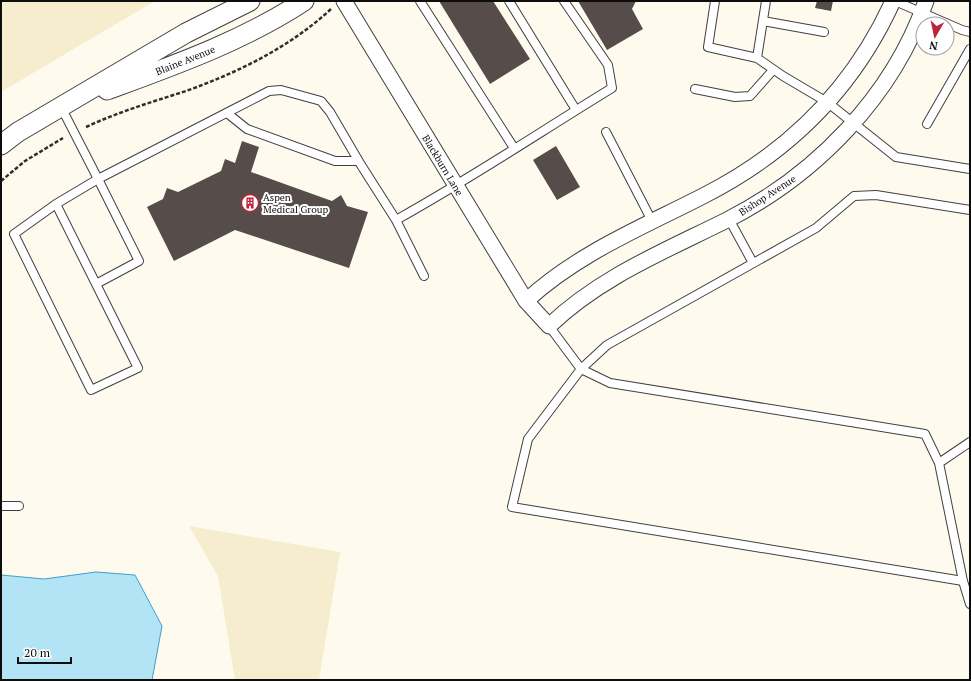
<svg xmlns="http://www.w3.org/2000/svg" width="971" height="681" viewBox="0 0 971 681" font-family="'PT Serif',serif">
<rect width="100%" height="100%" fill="#fffaee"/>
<path fill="#f5edce" d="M 1,1 L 155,1 L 1,92 Z
M 189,526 L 340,552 L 319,680 L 235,680 L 218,576 Z"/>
<path fill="#b2e4f6" stroke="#39a2cd" d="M 96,572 L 135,575 L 162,626 L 152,680 L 1,680 L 1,575 L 44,579 Z"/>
<path fill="#564d4a" d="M 439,1 L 493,1 L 530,59 L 490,84 Z
M 578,1 L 636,1 L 632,9 L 643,29 L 607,50 Z
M 817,1 L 833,1 L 831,11 L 815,8 Z
M 242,141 L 259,147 L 251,172 L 332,201 L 341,195 L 347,206 L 368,212 L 349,268 L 235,230 L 174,261 L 147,207 L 163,199 L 167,188 L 178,192 L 221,171 L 225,159 L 235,163 Z
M 556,146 L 580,187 L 557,200 L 533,160 Z"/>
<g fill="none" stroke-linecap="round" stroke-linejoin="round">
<g stroke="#404040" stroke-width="10">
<path id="service" d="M 420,1 L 514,148
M 509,1 L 576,110
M 715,1 L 708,47 L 757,58 L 783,76 L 827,102 L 896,157 L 970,169
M 895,1 L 962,30 L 970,32
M 763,21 L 824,32
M 757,58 L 766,1
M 695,89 L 735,97 L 750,96 L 773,70
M 61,107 L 98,179 L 269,91 L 281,90 L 321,101 L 330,112 L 361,165 L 396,220 C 470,179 540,132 612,88 L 608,65 L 564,1
M 227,113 L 247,129 L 335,161 L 358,161
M 927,124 L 970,49
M 606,132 L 652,221
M 98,179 L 139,261 L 96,284 L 138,368 L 91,390 L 14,234 L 56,204 Z
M 56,204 L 96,284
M 729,219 L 753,263
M 396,220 L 424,276
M 549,326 L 581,369 L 528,439 L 512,507 L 963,581 L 970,604
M 939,463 L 925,434 L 610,383 L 581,369 L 607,345 L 816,228 L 854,196 L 876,195 L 970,210
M 1,506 L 19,506
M 963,581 L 939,463 L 970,442"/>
</g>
<g stroke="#404040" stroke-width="17">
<path id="minor" d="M 344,1 L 526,301 L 549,326 C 600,277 665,251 727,220 C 816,175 893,96 926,1
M 526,301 C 578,253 643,227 705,195 C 789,152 854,87 893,1"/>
</g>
<g stroke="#404040" stroke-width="21">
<path id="tertiary" d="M 107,90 C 175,65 243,41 304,1
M 1,145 L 18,132 L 186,33 L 250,1"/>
</g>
<path stroke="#2f2f2f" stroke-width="2.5" stroke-dasharray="4 2" stroke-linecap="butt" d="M 86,127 C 118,112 152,102 186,91 C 239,72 290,47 331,9
M 1,181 L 25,161 L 63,138"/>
<use href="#service" stroke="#fff" stroke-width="8"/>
<use href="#minor" stroke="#fff" stroke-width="15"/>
<use href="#tertiary" stroke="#fff" stroke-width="19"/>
</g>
<defs>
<g id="building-ring" transform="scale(0.9)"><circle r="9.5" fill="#fff" stroke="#bd253c" stroke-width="1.5"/><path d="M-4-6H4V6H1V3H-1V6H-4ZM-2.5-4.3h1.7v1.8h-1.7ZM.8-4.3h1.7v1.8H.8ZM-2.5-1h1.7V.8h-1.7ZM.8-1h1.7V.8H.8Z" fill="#bd253c"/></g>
</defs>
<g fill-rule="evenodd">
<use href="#building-ring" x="250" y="203"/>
</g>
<g text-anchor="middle" stroke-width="4" stroke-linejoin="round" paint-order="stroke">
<g font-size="10" fill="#0d0d0d" stroke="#fff">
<text transform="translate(185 60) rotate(-22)" y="4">Blaine Avenue</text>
<text transform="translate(443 165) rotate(59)" y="4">Blackburn Lane</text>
<text transform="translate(767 195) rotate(-33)" y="4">Bishop Avenue</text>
</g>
<g font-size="10" fill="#0d0d0d" stroke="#fff" text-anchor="start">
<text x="263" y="201">Aspen<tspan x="263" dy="12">Medical Group</tspan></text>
</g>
</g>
<rect width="971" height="681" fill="none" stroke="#0d0d0d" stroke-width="4"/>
<g transform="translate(935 36) rotate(189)"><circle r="19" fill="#ffffff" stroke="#9e9e9e"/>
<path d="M0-3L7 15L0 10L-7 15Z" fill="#bd253c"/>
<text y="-6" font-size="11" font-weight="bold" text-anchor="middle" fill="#0d0d0d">N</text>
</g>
<path d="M18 657v6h53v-6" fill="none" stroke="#0d0d0d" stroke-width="2"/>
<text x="24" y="657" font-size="12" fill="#0d0d0d" stroke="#ffffff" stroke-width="3" paint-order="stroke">20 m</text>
</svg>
